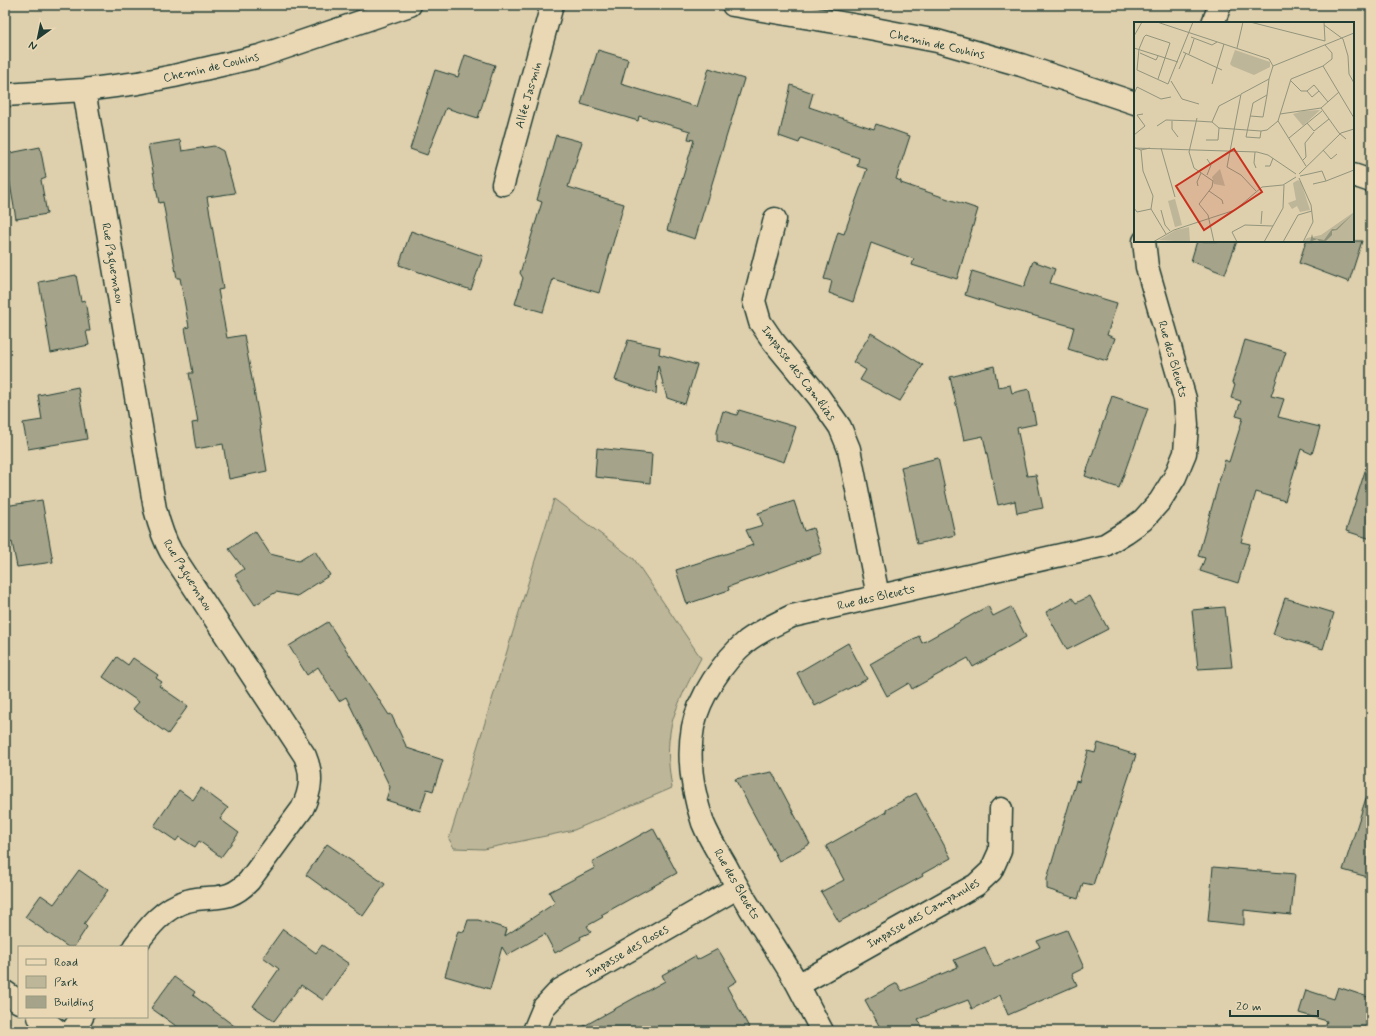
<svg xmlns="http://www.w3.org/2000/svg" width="1376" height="1036" viewBox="0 0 1376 1036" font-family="Mynerve,sans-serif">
<rect width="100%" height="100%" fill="#decfad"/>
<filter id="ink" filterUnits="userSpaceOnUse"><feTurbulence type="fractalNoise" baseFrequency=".025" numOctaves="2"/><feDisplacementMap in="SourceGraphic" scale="8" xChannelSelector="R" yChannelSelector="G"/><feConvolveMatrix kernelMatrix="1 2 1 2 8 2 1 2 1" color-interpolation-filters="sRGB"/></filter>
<g filter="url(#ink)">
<path fill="#beb699" stroke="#6e7a66" d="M 554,499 L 634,559 L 701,658 C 691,677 672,712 670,733 C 667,751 669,770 672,788 L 574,830 L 484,849 L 454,848 L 449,839 Z"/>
<path fill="#a5a48a" stroke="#1f3d34" d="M 598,50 L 628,59 L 621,84 L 697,107 L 709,68 L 744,79 L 695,239 L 667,230 L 694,140 L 688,139 L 690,131 L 639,116 L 638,121 L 581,104 Z
M 465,55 L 495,65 L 478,118 L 446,108 L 427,155 L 410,149 L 435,70 L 458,77 Z
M 791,85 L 813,93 L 809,107 L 874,129 L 876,124 L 910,136 L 896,179 L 901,181 L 901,183 L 978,209 L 957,279 L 912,265 L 914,259 L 871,243 L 853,302 L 829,293 L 832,281 L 824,279 L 838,232 L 844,234 L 867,169 L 857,166 L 859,158 L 801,138 L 799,143 L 779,136 Z
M 556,135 L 582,142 L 568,187 L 624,204 L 599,293 L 553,279 L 543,312 L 515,304 L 523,278 L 520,273 L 542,202 L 537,200 Z
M 180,140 L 182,151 L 214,146 L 223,151 L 235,193 L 207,197 L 223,289 L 218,290 L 227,338 L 244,335 L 261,429 L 260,429 L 267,471 L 229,479 L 223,444 L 196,449 L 192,423 L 198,422 L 189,373 L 193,373 L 185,328 L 189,327 L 180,278 L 177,278 L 163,202 L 159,203 L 148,145 Z
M 40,147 L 46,178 L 41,180 L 47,214 L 16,219 L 5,154 Z
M 411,231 L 483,256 L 471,290 L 399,265 Z
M 1197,241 L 1237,241 L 1225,274 L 1191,261 Z
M 1306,241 L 1362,241 L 1349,282 L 1299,263 Z
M 1033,261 L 1055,269 L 1050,283 L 1117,303 L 1107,335 L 1115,338 L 1107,361 L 1068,349 L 1074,327 L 1003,307 L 965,295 L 972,271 L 1024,287 Z
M 76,275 L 81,301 L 85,300 L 90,331 L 86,331 L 89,345 L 51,353 L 39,282 Z
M 871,333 L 923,365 L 900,401 L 860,380 L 866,370 L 853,362 Z
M 628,340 L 660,347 L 659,354 L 697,365 L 685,404 L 667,398 L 658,365 L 656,394 L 615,380 Z
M 1245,340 L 1286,352 L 1271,396 L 1284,399 L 1278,417 L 1320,427 L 1312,454 L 1301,449 L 1285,501 L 1256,492 L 1241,542 L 1250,544 L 1238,583 L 1200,571 L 1205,558 L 1198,556 L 1225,460 L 1229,462 L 1243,418 L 1236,416 L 1241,401 L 1231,398 L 1235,385 L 1232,383 Z
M 994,366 L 998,387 L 1010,385 L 1012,393 L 1029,389 L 1036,424 L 1017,428 L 1027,476 L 1036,475 L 1043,508 L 1017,513 L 1015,501 L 998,505 L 983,436 L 964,440 L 950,377 Z
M 78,387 L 87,439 L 28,449 L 23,423 L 42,420 L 38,395 Z
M 1112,396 L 1148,408 L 1133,451 L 1132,451 L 1119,488 L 1085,476 Z
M 739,410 L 796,427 L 784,462 L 717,441 L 717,431 L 723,411 L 737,415 Z
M 597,448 L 652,454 L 650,483 L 595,477 Z
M 938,458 L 955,535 L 917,544 L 901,467 Z
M 1366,468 L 1371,468 L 1371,539 L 1346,531 Z
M 42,500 L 53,562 L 17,567 L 12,542 L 5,544 L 5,506 Z
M 794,501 L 804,531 L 813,528 L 822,553 L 728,587 L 729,590 L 687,604 L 676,570 L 753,545 L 746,530 L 763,525 L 758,513 Z
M 255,531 L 270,554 L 299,561 L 315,551 L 330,575 L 297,596 L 276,592 L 255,605 L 235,575 L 244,569 L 229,549 Z
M 1090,596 L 1108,629 L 1067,650 L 1046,612 L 1072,598 L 1076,603 Z
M 1285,598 L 1334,613 L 1323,649 L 1273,634 Z
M 988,606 L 993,616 L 1011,607 L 1026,637 L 973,667 L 968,658 L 912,689 L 909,683 L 887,696 L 870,664 L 919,636 L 922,643 Z
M 1225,607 L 1232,667 L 1198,669 L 1192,610 Z
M 328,622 L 389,715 L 391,714 L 407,748 L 443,760 L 433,791 L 427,789 L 420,811 L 386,800 L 390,787 L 346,697 L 339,701 L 318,667 L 307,675 L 289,646 Z
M 848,643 L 867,679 L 815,706 L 797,673 Z
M 117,657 L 128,665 L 133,658 L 158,675 L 156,678 L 162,682 L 159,686 L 188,706 L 168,734 L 133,709 L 139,702 L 103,677 Z
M 1098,743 L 1136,755 L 1093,885 L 1083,883 L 1078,899 L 1047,889 L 1047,879 L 1076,781 L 1079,782 L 1088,751 L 1095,753 Z
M 772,772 L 810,844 L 779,861 L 735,779 Z
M 201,788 L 228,808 L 220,819 L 239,833 L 221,857 L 199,841 L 195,847 L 179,837 L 176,841 L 154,826 L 179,790 L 193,800 Z
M 916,793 L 951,858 L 922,874 L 923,876 L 839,922 L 821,892 L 844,880 L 826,846 L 886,812 L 886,810 Z
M 1366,798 L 1371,799 L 1371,878 L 1343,870 Z
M 653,828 L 677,873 L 601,915 L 603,917 L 587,926 L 591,932 L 580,937 L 581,939 L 555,953 L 545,934 L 507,955 L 502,947 L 490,989 L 445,976 L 458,931 L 464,932 L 468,920 L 478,920 L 507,929 L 505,936 L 555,903 L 549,892 L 595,868 L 592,862 Z
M 327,844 L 385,884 L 363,916 L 306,875 Z
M 1213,867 L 1295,874 L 1291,915 L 1244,910 L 1244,925 L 1208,921 Z
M 79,870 L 108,890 L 84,924 L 87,927 L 74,947 L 68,947 L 25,917 L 41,895 L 54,904 Z
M 283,929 L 316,953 L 322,945 L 349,964 L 323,1000 L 301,985 L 274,1021 L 253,1006 L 279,969 L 263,957 Z
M 1067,930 L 1084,968 L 1072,974 L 1077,985 L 1008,1015 L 1000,995 L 972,1009 L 968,1000 L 918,1019 L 925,1031 L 882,1031 L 865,1000 L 897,983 L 902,991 L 958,967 L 954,960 L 985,947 L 994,967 L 1040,947 L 1037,941 Z
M 718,949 L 737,981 L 727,987 L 751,1031 L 575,1031 L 665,981 L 662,975 L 695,956 L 697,960 Z
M 174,977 L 195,992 L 193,995 L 241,1031 L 183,1031 L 151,1008 Z
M 1338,987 L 1371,998 L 1371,1031 L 1324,1031 L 1327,1021 L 1299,1013 L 1306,990 L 1334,999 Z"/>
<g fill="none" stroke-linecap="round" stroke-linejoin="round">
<g stroke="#1f3d34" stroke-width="25">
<path id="minor" d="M 733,5 L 859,26 L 937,41 L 1021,65 L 1135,103
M 1213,23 L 1220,5
M 84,90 L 155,509 C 159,524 163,538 171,552 L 305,756 C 313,775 311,791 302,809 L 249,881 C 227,904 214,894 187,901 C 163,908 148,928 134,947
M 5,95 L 84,90 L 138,83 L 174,76 L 260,56 L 410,5
M 1353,175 L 1371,181
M 503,184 L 552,5
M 775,219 L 754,301 L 760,322 L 773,341 L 819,397 L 840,427 L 849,449 L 878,596
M 798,985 L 976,885 L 991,871 L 1000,851 L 1001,809
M 5,992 L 19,1002
M 39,1017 L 58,1031
M 72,1031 L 82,1017
M 534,1031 L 544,1007 L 560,990 L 737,888
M 822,1031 C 814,1016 806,1000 798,985 C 775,945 747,907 726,866 C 718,852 709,838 703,823 C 693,793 687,759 693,727 C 699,697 723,661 747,641 C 760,631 776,624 792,616 L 1105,545 L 1126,532 L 1143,520 L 1160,501 L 1175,477 L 1185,453 L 1187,425 L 1185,399 L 1147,267 L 1144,241"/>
</g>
<use href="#minor" stroke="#ead8b5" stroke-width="22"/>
</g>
</g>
<g text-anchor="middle" stroke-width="3" stroke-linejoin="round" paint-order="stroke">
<g font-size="12" fill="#1f3d34" stroke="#ead8b5">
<text transform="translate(937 44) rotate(13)" y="4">Chemin de Couhins</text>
<text transform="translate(211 67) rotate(-13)" y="4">Chemin de Couhins</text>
<text transform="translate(528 95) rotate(-74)" y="4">Allée Jasmin</text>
<text transform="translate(113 263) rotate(80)" y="4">Rue Paguemaou</text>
<text transform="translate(1173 359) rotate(74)" y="4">Rue des Bleuets</text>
<text transform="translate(799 373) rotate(53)" y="4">Impasse des Camélias</text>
<text transform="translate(188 575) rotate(58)" y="4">Rue Paguemaou</text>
<text transform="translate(876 597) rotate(-13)" y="4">Rue des Bleuets</text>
<text transform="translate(737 884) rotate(60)" y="4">Rue des Bleuets</text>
<text transform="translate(923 913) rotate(-30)" y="4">Impasse des Campanules</text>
<text transform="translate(627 951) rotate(-30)" y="4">Impasse des Roses</text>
</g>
</g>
<g transform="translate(1134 22)">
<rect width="220" height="220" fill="#decfad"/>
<path d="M 101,28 L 136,40 L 136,45 L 120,53 L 98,44 L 96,42 ZM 186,88 L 169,104 L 159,92 L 169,89 ZM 86,147 L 91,164 L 80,162 L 78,155 ZM 164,158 L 167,160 L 176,188 L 166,190 L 163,184 L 158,187 L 154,181 L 162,178 L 159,161 ZM 41,177 L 48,203 L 41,205 L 34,179 ZM 220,190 L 220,220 L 169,220 L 173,216 L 187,213 ZM 55,205 L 56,220 L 25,218 L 42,208 Z" fill="#beb699"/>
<path d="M 220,191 L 203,208 L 198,209 L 198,213 L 191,220 L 186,220 L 183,217 L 176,220 L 178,212 L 179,216 L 190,218 L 198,207 L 202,207 Z" fill="#8f937b"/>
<path fill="none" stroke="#92957d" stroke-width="1" d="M 23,0 L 135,37 L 139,44M 116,0 L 191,19M 190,0 L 191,19M 190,3 L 209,17 L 214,34 L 215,52 L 220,61M 0,14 L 8,0M 57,15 L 78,23 L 83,20M 0,26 L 44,40M 103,26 L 109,0M 49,30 L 88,48M 6,31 L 22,38 L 24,34M 55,32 L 60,17M 189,44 L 220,96M 45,47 L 52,31M 24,57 L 36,21 L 12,13 L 10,15 L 5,27 L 3,48 L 34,62 L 59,0M 37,59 L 48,77 L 65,82M 157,59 L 167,69 L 173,69M 78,62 L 90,22M 180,63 L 185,69 L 178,75 L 173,69 ZM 185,69 L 194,80M 0,72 L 3,65 L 27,77 L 37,75M 9,92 L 3,93 L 11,104M 146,92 L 187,86 L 205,70M 116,94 L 129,95 L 133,73M 63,96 L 55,130 L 60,146 L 79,159 L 78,165 L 65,182 L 74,193 L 80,220M 195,97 L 205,111 L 212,117M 38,99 L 38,107 L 44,115M 78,100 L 85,84 L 106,73M 173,101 L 180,109 L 195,97 L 187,86M 23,104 L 32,98 L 62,99 L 78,100 L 85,106 L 127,109 L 133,108 L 144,99M 127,109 L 126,116 L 112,115 L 119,81 L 133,73 L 135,57M 0,113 L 11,104M 155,116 L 188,89M 72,118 L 84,118 L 85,106M 0,126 L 123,130 L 134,133 L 162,152M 1,126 L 7,128 L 16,126M 27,126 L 41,175M 7,128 L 9,149 L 19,174 L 17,187 L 32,212M 189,128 L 197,137 L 203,132M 121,130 L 120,141 L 122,146M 169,138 L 172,135 L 171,121 L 180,110M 131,144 L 136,144 L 139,136M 172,144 L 144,99 L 157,57 L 189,44 L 198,37 L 198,31 L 191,23M 165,152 L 207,111 L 220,107M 73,153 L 77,143 L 73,137M 166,154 L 188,149 L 192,159 L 220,148M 165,156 L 177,183 L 179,200 L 169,220M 179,162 L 192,159M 64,164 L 63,160 L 67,151M 75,169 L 88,178 L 89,182M 122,169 L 107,153 L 93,145 L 107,72 L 135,57 L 139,44 L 220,11M 0,186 L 3,190 L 17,187M 27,188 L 31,203 L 36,209M 127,202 L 128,189M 19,220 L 40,208 L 101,188 L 128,165 L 149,163 L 162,155M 103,220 L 98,210 L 111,203 L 139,204M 130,220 L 149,186 L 150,163M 149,220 L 164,193 L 178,189"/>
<path fill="#c8321e" fill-opacity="0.15" stroke="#c8321e" stroke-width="2" d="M 100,127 L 128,170 L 70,208 L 42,164 Z"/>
<rect width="220" height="220" fill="none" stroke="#1f3d34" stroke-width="2"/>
</g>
<rect width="1376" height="1036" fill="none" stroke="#ead8b5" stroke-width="20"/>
<rect x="10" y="10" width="1356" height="1016" fill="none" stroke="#1f3d34" stroke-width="1.5" filter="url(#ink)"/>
<rect x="18" y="946" width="130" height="72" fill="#ead8b5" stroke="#999a81"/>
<rect x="26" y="959" width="20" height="6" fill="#ead8b5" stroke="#999a81"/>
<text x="54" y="966" font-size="12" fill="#1f3d34">Road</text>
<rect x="26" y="976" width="20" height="12" fill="#beb699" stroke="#999a81"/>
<text x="54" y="986" font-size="12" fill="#1f3d34">Park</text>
<rect x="26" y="996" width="20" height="12" fill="#a5a48a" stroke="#999a81"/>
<text x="54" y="1006" font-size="12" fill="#1f3d34">Building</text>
<g transform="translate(38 38) rotate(213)" stroke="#ead8b5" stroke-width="3" paint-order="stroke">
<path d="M0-3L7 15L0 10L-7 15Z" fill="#1f3d34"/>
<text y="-6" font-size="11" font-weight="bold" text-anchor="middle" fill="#1f3d34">N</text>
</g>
<path d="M1230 1010v6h88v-6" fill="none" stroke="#1f3d34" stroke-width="2"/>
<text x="1236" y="1010" font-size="12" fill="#1f3d34" stroke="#ead8b5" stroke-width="3" paint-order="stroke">20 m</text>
</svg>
